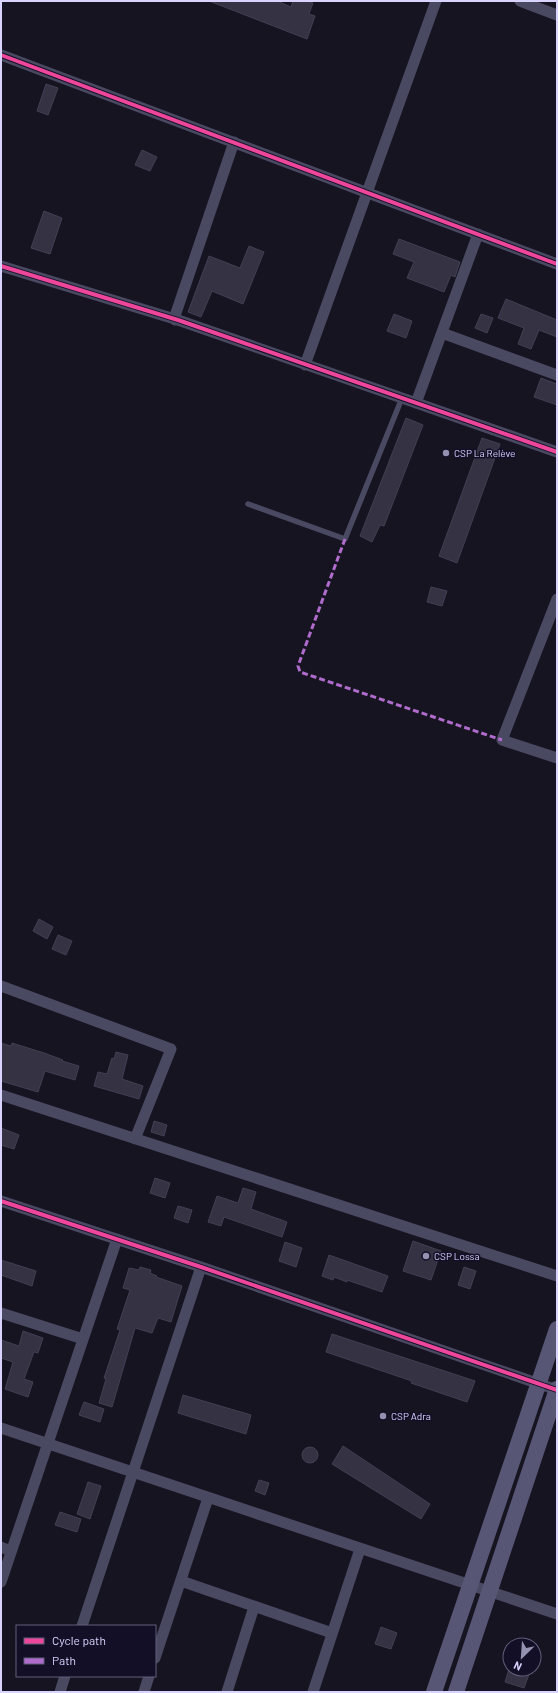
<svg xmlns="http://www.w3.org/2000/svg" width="558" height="1693" viewBox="0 0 558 1693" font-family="Barlow,sans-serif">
<rect width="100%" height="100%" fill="#161421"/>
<path fill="#343243" stroke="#433f54" d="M 209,1 L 277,1 L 291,7 L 293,1 L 307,1 L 313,3 L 309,14 L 315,16 L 307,39 Z
M 46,84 L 58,88 L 48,115 L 37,111 Z
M 142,150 L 157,157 L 150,171 L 135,165 Z
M 44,211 L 62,218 L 50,254 L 31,248 Z
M 399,239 L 460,262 L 455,277 L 451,275 L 444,292 L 407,278 L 414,262 L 393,254 Z
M 249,246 L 264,252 L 243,304 L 212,291 L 201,317 L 188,312 L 209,256 L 240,268 Z
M 506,299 L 557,320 L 557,337 L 539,330 L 531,349 L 518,344 L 524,328 L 498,318 Z
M 394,314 L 412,321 L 406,338 L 387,331 Z
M 481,314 L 493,318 L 487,333 L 475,328 Z
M 541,378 L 557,384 L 557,405 L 534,397 Z
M 406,418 L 423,425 L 384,526 L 380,525 L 372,542 L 360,536 Z
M 482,438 L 500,444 L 457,563 L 439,556 Z
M 431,587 L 447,591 L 442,606 L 427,602 Z
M 39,919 L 53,927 L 47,939 L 33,931 Z
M 58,935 L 72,941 L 66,955 L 52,949 Z
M 1,1043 L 11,1046 L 12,1043 L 44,1053 L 63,1060 L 62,1061 L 79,1066 L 75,1080 L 45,1071 L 38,1092 L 1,1081 Z
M 116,1052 L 128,1055 L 122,1079 L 143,1086 L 139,1099 L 94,1086 L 98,1072 L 107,1074 L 112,1058 L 114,1059 Z
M 154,1121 L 167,1125 L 164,1136 L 151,1132 Z
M 1,1128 L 19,1135 L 14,1149 L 1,1145 Z
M 155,1178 L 170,1183 L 165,1198 L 150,1193 Z
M 243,1188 L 256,1192 L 251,1209 L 287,1222 L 282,1237 L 224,1217 L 221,1226 L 208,1222 L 217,1196 L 238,1203 Z
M 178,1206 L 192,1210 L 188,1223 L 174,1218 Z
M 413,1241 L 441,1251 L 431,1280 L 403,1271 Z
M 285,1242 L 302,1248 L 296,1267 L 279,1261 Z
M 329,1255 L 388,1276 L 382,1292 L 347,1280 L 347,1282 L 334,1277 L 333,1280 L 322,1276 Z
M 1,1260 L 36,1271 L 32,1286 L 1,1275 Z
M 140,1267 L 151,1270 L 150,1273 L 157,1276 L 156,1277 L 182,1286 L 171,1322 L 158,1318 L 152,1333 L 135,1328 L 112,1407 L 99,1403 L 106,1379 L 104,1378 L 120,1330 L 117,1329 L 130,1290 L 123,1288 L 129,1268 L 139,1270 Z
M 464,1267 L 476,1271 L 470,1289 L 458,1285 Z
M 23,1331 L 43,1338 L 38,1353 L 34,1352 L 24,1379 L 33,1382 L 28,1397 L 5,1389 L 13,1362 L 1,1358 L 1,1340 L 19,1346 Z
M 332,1334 L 475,1381 L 467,1402 L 411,1383 L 412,1381 L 326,1352 Z
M 183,1395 L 251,1415 L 246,1434 L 178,1413 Z
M 84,1402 L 104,1409 L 100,1422 L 79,1415 Z
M 343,1446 L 430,1504 L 421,1519 L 332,1464 Z
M302 1455a8 8 0 1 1 16 0a8 8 0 1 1-16 0Z
M 259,1480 L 269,1483 L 265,1495 L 255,1491 Z
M 88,1482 L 101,1486 L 90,1519 L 77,1514 Z
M 60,1512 L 81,1519 L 77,1532 L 55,1525 Z
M 381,1627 L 397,1633 L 391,1649 L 375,1644 Z
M 509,1669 L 531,1669 L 524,1688 L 505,1682 Z"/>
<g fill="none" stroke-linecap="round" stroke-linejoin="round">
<path stroke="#4a4962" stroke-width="5.5" d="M 248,504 L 345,539 L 402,398"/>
<path stroke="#4a4962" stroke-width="11" d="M 520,1 L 557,15
M 1,55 L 557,264
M 1,266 L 178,320 L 557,452
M 175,320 L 176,313 L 234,142
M 442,333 L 557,375
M 305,365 L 436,1
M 416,403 L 478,234
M 557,599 L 502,740 L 557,758
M 1,986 L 171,1049 L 135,1139
M 1,1095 L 557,1276
M 1,1201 L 201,1267 L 557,1390
M 1,1313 L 83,1339
M 1,1428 L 557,1614
M 1,1547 L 11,1551
M 181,1581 L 332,1633
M 1,1582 L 117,1239
M 82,1626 L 201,1267
M 155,1658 L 208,1498
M 60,1692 L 65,1676
M 144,1692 L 149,1676
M 227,1692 L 254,1607
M 313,1692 L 360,1549"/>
<path stroke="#575674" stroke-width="16" d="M 434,1692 L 557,1329
M 456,1692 L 557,1389"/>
<path stroke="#b06ccc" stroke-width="3" stroke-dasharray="6 3" stroke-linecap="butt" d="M 345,539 L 298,666 L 300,672 L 502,740"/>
<g stroke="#130f26" stroke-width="6">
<path id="cycleway" d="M 1,55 L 557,264
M 1,266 L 178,320 L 557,452
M 1,1201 L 201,1267 L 557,1390"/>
</g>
<use href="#cycleway" stroke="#ed469a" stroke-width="4"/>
</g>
<g fill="#9591b1" stroke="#130f26" stroke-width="1.5">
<circle cx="446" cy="453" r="4"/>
<circle cx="426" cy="1256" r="4"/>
<circle cx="383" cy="1416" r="4"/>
</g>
<g text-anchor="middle" stroke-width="3" stroke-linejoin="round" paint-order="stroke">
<g font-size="10" fill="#d9d4ff" stroke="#130f26" text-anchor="start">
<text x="454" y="457">CSP La Relève</text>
<text x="434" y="1260">CSP Lossa</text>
<text x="391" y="1420">CSP Adra</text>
</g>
</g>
<rect width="558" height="1693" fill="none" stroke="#d9d4ff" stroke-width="4"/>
<rect x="16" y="1625" width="140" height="52" fill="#130f26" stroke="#625e7d"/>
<rect x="24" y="1638" width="20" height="6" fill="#ed469a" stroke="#625e7d"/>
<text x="52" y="1645" font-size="12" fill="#d9d4ff">Cycle path</text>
<rect x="24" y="1658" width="20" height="6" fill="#b06ccc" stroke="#625e7d"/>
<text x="52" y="1665" font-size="12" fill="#d9d4ff">Path</text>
<g transform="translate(522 1657) rotate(205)"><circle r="19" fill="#130f26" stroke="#625e7d"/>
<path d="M0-3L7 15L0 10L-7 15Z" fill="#9591b1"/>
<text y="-6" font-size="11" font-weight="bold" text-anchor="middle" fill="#d9d4ff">N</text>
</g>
</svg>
